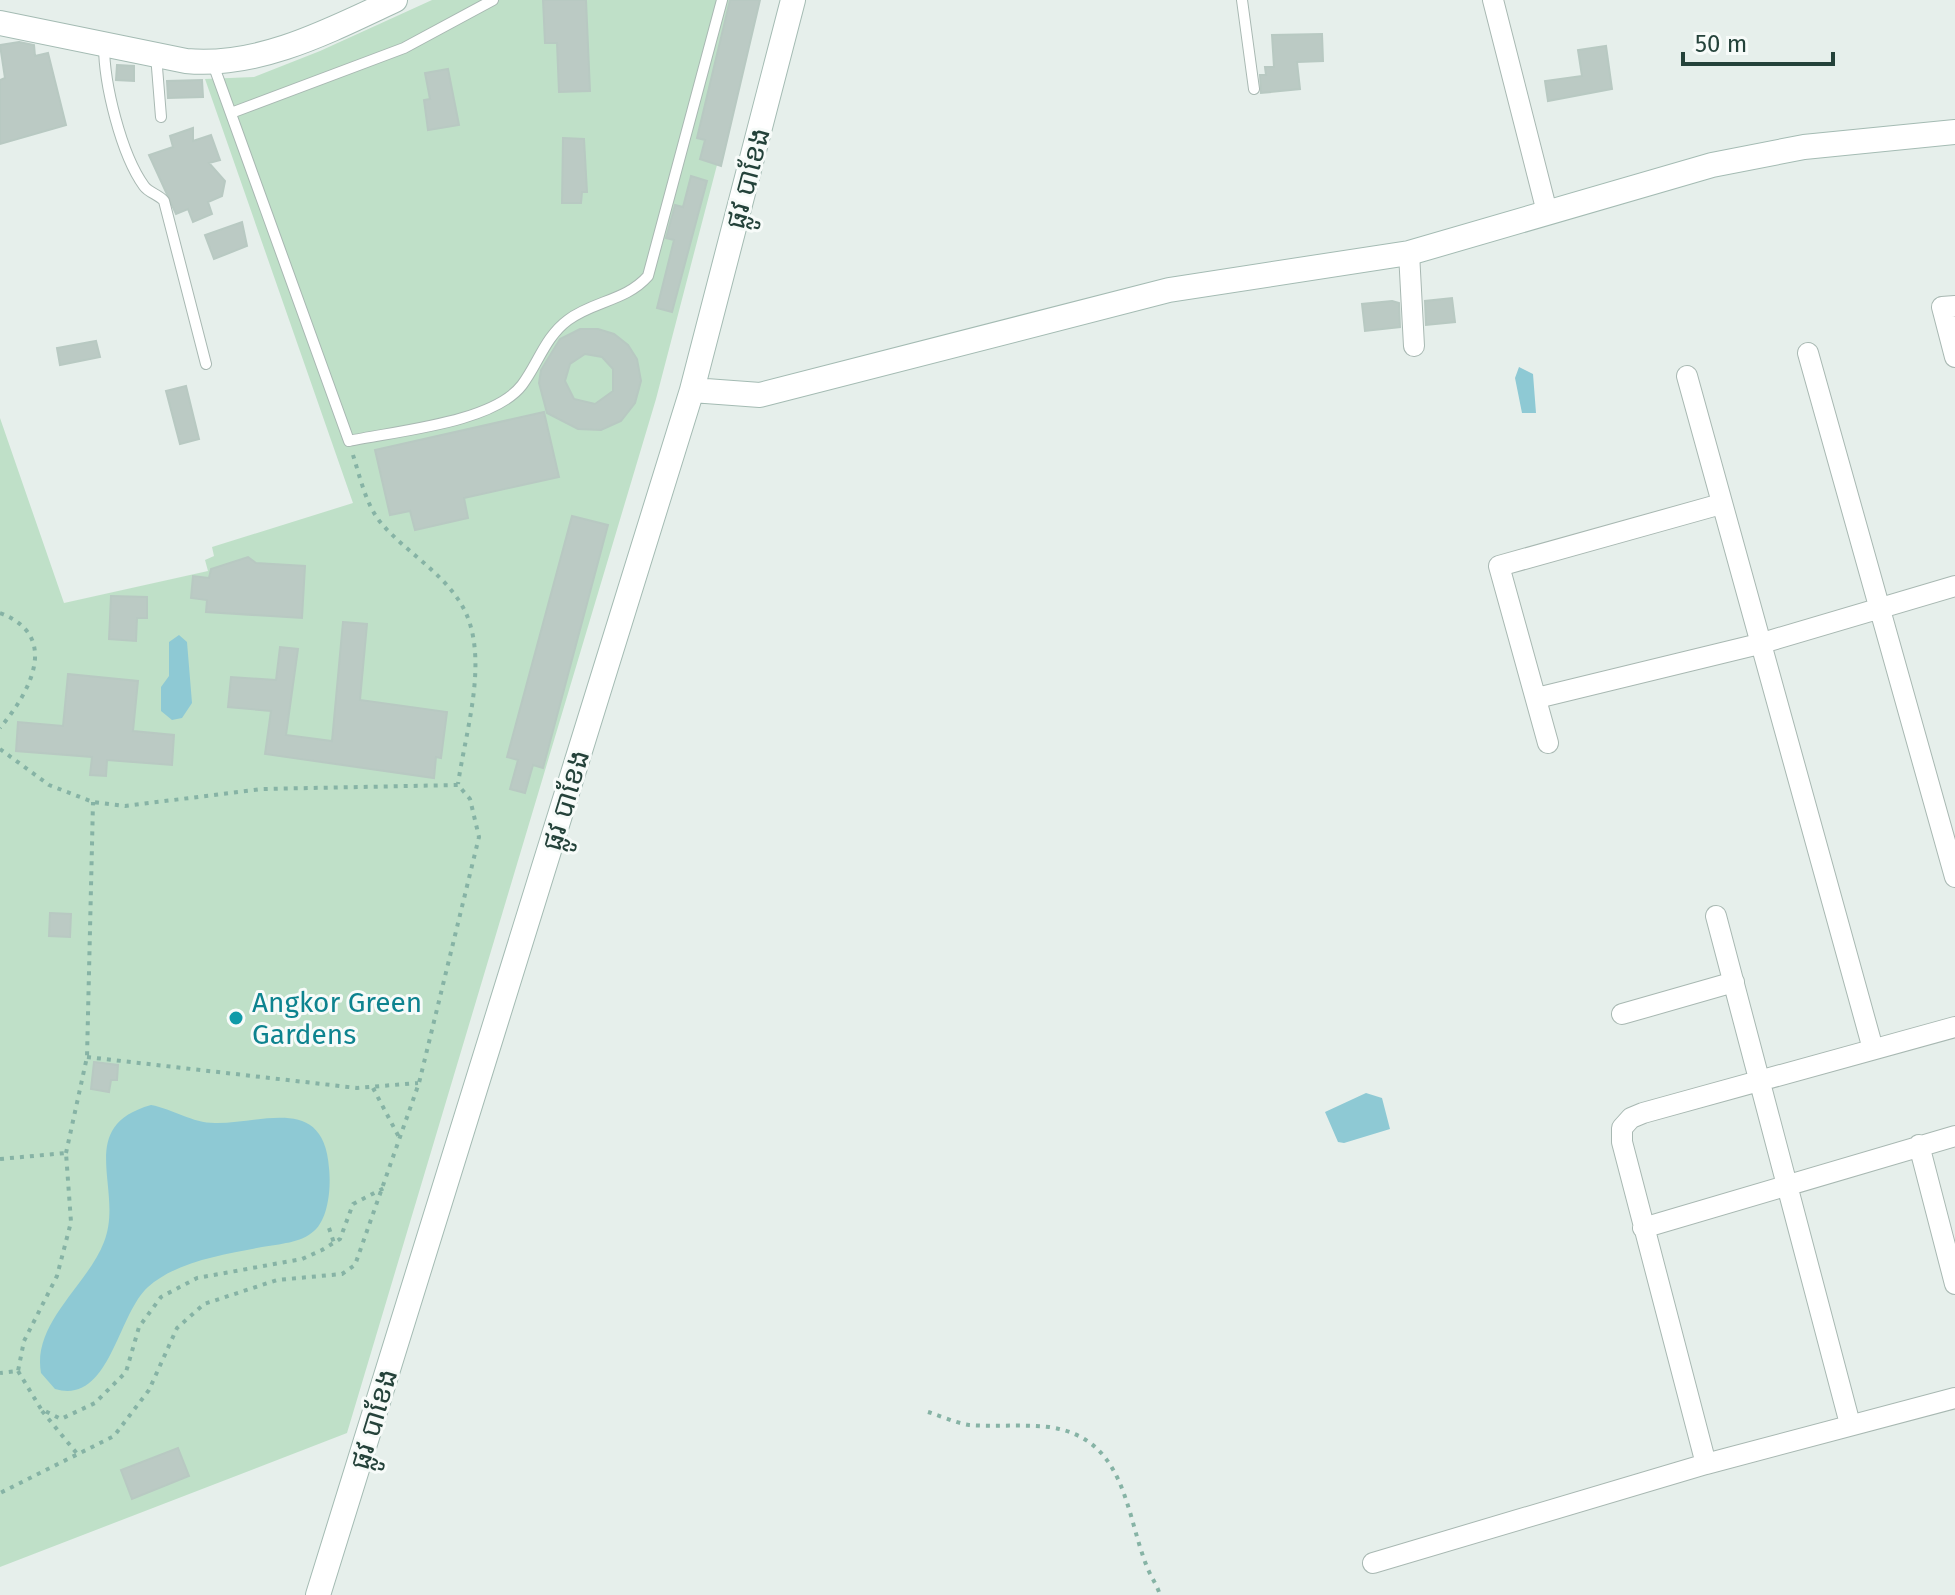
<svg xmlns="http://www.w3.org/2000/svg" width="1955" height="1595" viewBox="0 0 1955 1595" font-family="'Fira Sans','Noto Sans Khmer',sans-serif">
<rect width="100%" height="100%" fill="#e6efeb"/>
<path fill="#bfe0c8" d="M 432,0 L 760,0 L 656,399 L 347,1433 L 0,1567 L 0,418 L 64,603 L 208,571 L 205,560 L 214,556 L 212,547 L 353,503 L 205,79 L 254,77 L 320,51 Z"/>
<path fill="#8ec9d4" d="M 1519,367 L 1533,374 L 1536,413 L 1522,413 L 1515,378 Z
M 179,635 L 187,642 L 192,703 L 182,718 L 172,720 L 161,711 L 161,687 L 169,676 L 169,642 Z
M 1366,1093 L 1382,1098 L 1390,1129 L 1344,1143 L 1338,1142 L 1325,1112 Z
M 151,1105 C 173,1109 192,1123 215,1123 C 262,1124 324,1094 329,1168 C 331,1186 329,1218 314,1231 C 301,1243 279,1244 262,1247 C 226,1254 177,1261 148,1287 C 117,1315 110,1405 55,1389 L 41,1373 C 32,1323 87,1286 104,1242 C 125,1190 73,1127 151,1105 Z"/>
<path fill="#bbcac4" stroke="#b8c9c2" stroke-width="2" fill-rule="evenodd" d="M 543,0 L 586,0 L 590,91 L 559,92 L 557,43 L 545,43 Z
M 730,0 L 760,0 L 721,166 L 700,159 L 705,140 L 697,138 Z
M 1322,34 L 1323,61 L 1297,62 L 1300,89 L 1261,93 L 1260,75 L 1266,75 L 1265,67 L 1274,67 L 1272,35 Z
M 19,42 L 34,45 L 35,56 L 48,53 L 66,125 L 0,144 L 0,80 L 5,78 L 0,45 Z
M 1606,46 L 1612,89 L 1548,101 L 1545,81 L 1582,76 L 1578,50 Z
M 117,65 L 134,66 L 134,81 L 116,80 Z
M 448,69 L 459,125 L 428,130 L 424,100 L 430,99 L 425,73 Z
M 202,80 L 203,97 L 168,98 L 167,81 Z
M 193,128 L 193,141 L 211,135 L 220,160 L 209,163 L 225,181 L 222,196 L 208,202 L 212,214 L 193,222 L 188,209 L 176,214 L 149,155 L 173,147 L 170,136 Z
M 563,138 L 584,139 L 587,192 L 582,192 L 581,203 L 562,203 Z
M 691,176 L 707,181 L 672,312 L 657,308 L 674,240 L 666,238 L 675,205 L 683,207 Z
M 242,222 L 247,246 L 214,259 L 205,235 Z
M 1452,298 L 1455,322 L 1426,325 L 1425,301 Z
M 1392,301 L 1399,303 L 1400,327 L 1365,331 L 1362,304 Z
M 580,329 L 598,329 L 614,334 L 628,345 L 637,359 L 641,381 L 635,403 L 621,421 L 601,430 L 578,429 L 547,413 L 539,383 L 541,370 L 560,339 ZM 585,354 L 602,357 L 613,369 L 613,391 L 595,404 L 574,399 L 565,381 L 570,364 Z
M 96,341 L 100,357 L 60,365 L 57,348 Z
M 186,386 L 199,439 L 180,444 L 166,391 Z
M 544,412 L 559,477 L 464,498 L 468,518 L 415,530 L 410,511 L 390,515 L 375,450 Z
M 572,516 L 608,525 L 543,768 L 533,765 L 525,793 L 510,789 L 518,760 L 507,757 Z
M 248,557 L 256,563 L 305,566 L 302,618 L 206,612 L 207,600 L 191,598 L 193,576 L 209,578 L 211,569 Z
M 111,596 L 147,597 L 147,618 L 137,618 L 136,641 L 109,639 Z
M 343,622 L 367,624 L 360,700 L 447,712 L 441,758 L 436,757 L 434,778 L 265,754 L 271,711 L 228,707 L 231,677 L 276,680 L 280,647 L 298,649 L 286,735 L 332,741 Z
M 68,674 L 138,681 L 133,731 L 174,735 L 172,765 L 107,760 L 106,776 L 90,775 L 92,757 L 16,751 L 18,722 L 63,726 Z
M 50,913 L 71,914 L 70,937 L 49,936 Z
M 94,1062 L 118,1065 L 117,1080 L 111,1080 L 109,1092 L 91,1089 Z
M 178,1448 L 189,1476 L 132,1499 L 121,1470 Z"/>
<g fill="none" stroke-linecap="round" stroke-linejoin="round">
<g stroke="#a8b8b2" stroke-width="12">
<path id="lane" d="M 1242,0 L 1254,89
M 104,45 C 104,84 121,154 144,186 C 149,193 158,194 164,201 L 206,364
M 156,55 L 161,117
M 213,64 L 349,441 C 395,431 493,423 522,385 C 538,364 545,337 568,320 C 593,301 626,301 648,276 L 722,0
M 231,113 L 404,48 L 493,0"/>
</g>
<g stroke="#a8b8b2" stroke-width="22">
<path id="street" d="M 1493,0 L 1547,212
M 1409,253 L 1414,346
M 1955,306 L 1942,307 L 1955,357
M 1808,353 L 1955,877
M 1687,376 L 1873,1049
M 1537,698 L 1759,644 L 1955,586
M 1548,743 L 1499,566 L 1721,504
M 1716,916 L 1850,1424
M 1622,1014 L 1734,982
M 1919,1145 L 1955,1284
M 1643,1228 L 1955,1136
M 1706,1464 L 1622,1142 L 1622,1128 L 1631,1118 L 1643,1113 L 1955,1027
M 1373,1563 L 1706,1464 L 1955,1398"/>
</g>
<g stroke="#a4bbb3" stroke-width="26">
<path id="secondary" d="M 0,23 L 186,61 C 259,68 331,30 395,0
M 692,390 L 760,395 L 1169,290 L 1409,253 L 1712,165 L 1804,147 L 1955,132
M 318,1595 L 692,390 L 793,0"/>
</g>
<path stroke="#86b3a5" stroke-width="4" stroke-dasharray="4 6" stroke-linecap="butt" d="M 353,455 C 360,477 366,505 381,523 C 409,556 457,580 470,624 C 485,673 465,735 458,784
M 0,613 C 61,636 30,692 0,728
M 0,749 L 49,785 L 93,802 L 125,806 L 262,789 L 458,785 L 470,799 L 479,837 L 419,1083 L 355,1265 L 342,1274 L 277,1280 L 204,1304 L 177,1328 L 149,1390 L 114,1436 L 0,1493
M 87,1057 L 357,1088 L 418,1083
M 373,1088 L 400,1139
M 66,1153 L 87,1057 L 93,802
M 0,1159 L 66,1153 L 71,1222 L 57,1276 L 24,1341 L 18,1371 L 0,1373
M 329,1228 L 334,1243
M 18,1371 L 41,1409 L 61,1419 L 95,1403 L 126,1372 L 139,1327 L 161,1297 L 197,1278 L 302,1259 L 322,1250 L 340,1239 L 353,1204 L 384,1188
M 42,1411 L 79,1456
M 928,1412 C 941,1416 956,1423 969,1425 C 995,1427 1022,1424 1049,1427 C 1126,1438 1125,1512 1147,1567 C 1151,1577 1157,1585 1160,1595"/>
<use href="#lane" stroke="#fff" stroke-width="10"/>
<use href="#street" stroke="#fff" stroke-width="20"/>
<use href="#secondary" stroke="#fff" stroke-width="24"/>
</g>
<circle fill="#0f9aa8" stroke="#f7fbf9" stroke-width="3" cx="236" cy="1018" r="8"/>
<g text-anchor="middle" stroke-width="6" stroke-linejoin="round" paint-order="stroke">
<g font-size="28" fill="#24423a" stroke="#f7fbf9">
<text transform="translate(747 178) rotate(-75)" y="10">ផ្លូវ បាខែង</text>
<text transform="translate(565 800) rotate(-73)" y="10">ផ្លូវ បាខែង</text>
<text transform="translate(373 1419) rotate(-73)" y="10">ផ្លូវ បាខែង</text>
</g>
<g font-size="28" fill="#0d838f" stroke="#f7fbf9" text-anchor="start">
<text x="252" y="1012">Angkor Green<tspan x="252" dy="32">Gardens</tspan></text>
</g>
</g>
<path d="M1683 52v12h150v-12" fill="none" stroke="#24423a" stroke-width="4"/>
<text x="1695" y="52" font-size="24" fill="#24423a" stroke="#f7fbf9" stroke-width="6" paint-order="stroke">50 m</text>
</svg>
